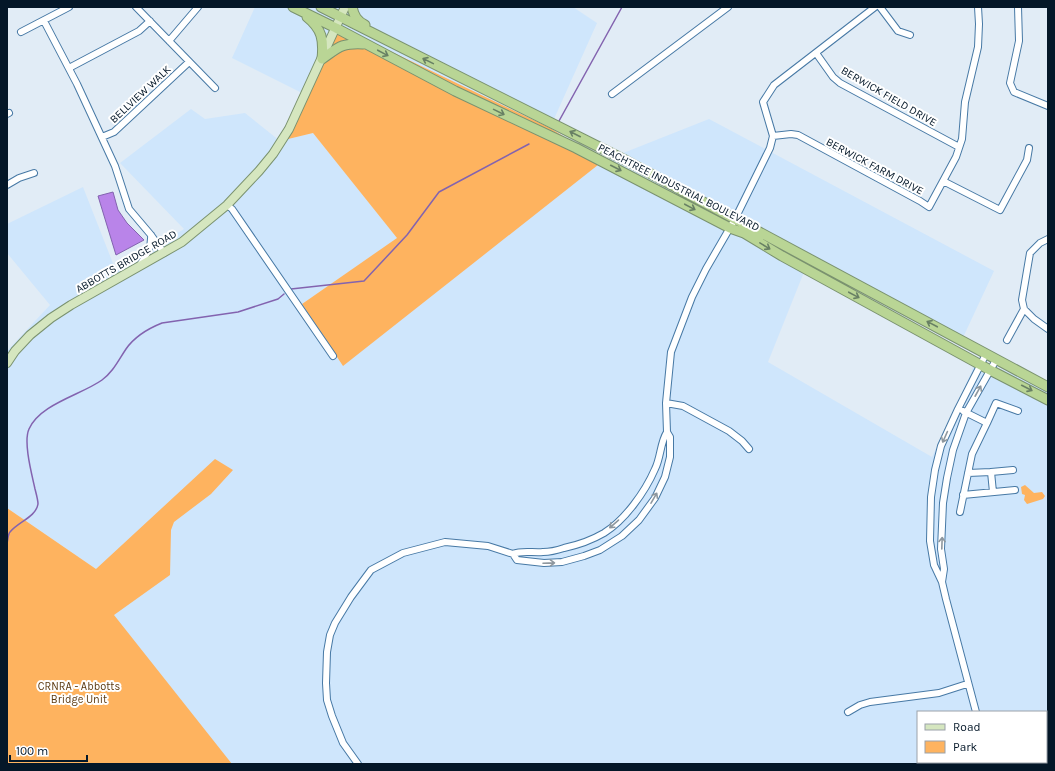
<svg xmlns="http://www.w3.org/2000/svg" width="1055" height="771" viewBox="0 0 1055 771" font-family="Karla,sans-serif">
<rect width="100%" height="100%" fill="#e1ecf6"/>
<path fill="#cfe6fc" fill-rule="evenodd" d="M 255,7 L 573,7 L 597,23 L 550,128 L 339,26 L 308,96 L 232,58 Z
M 191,109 L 205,119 L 245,113 L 280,141 L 313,133 L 398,238 L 302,304 L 603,161 L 709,119 L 994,271 L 960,344 L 808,262 L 768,362 L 932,457 L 972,371 L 975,356 L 985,362 L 1048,389 L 1048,764 L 225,764 L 82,580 L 96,569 L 7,508 L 7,351 L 50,305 L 7,253 L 7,224 L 83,187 L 116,271 L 184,229 L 120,163 ZM 918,712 L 1046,712 L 1046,762 L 918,762 Z"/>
<path fill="#feb35f" d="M 338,26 L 550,128 L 603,161 L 343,366 L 302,304 L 397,238 L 313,133 L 280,141 Z
M 215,459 L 233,470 L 211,494 L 174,522 L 171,530 L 170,575 L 114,615 L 232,764 L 7,764 L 7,508 L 96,569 Z
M 1025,485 L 1034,493 L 1042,492 L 1045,496 L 1043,499 L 1027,504 L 1024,500 L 1025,495 L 1022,494 L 1021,487 Z"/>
<path fill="#b984e9" stroke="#8363af" d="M 113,192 L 118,210 L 127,223 L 144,240 L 116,255 L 98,196 Z"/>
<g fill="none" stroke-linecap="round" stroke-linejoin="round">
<path stroke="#8363af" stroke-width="1.5" d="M 559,121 L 622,7
M 291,289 L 364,281 L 407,235 L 439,192 L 529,144
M 7,543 C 8,540 8,534 10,532 C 18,522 36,517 38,504 C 38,500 36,493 35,489 C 32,475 23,442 29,429 C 40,404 81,395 102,380 C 113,372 118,361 126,349 C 135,336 147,329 162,323 L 238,312 L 278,299 L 284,294"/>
<g stroke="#4779a5" stroke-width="8">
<path id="minor" d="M 136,7 L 215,88
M 880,7 L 898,31 L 910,35
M 1018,7 L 1019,41 L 1010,83 L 1014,92 L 1048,106
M 44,21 L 77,84 L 115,166 L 129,209 L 151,235 L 164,253
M 21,32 L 69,7
M 169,41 L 198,7
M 816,53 L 833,77 L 840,83 L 959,147
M 69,68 L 139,31 L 150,21
M 612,94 L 728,7
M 7,114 L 9,113
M 773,136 L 791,134 L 798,135 L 920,201 L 929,207 L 956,157 L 962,139 L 965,102 L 978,47 L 979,24 L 978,7
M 102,137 L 114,132 L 189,62
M 943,181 L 1000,210 L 1027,160 L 1029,148
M 7,185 L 19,178 L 34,173
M 227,205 L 232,209 L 333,356
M 1048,239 L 1040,243 L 1030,253 L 1022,300 L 1024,309 L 1034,319 L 1048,329
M 140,265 C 146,255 152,247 151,235
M 1007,340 L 1024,309
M 666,403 L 683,406 L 729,431 L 742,441 L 749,449
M 963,411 L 987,423 L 996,403 L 1018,411
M 991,472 L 1013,470
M 968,473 L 991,472 L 993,492
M 963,495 L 1015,490
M 960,512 L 972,454 L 987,423
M 513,554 L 517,560 L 544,563 L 562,562 L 584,556 L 600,550 L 622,536 L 639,520 L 655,498 L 665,477 L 670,457 L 670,437 L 667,432 L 666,403 L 671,352 L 692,297 L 706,269 L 735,219 L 770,148 L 773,136 L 763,102 L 774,85 L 875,7
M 942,582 L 934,565 L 930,541 L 931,497 L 935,470 L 941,446 L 958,409 L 986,354
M 848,712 L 860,705 L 870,702 L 939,693 L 967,684
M 976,712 L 946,599 L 942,582 L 944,569 L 941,549 L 943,503 L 947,478 L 953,450 L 966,413 L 996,360
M 358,764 L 343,743 L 332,716 L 327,700 L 326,683 L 327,652 L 330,635 L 335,623 L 351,597 L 371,570 L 403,553 L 445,542 L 488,546 L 513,554 C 522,550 533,553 543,552 C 550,552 558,550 564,548 C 578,545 592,540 604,533 C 625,520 645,492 655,469 C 661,457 660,443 667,432
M 975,764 L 975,762"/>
</g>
<g stroke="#7a926f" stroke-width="10">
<path id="major" d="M 7,363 L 15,351 L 30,335 L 51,318 L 71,305 L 182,242 L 227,205 L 259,171 L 273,154 L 289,129 L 345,7"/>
</g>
<g stroke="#7a926f" stroke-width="11">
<path id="highway" d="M 293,7 L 336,28 L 455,91 L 576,148 L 730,228 L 744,233 L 782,256 L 990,370 L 1048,400
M 321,7 L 627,161 L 1048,387
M 352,7 C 354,16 357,21 365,25
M 307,17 C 322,29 324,40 322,59
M 322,59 C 339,47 341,43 363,44"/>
</g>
<use href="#minor" stroke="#fff" stroke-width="6"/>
<use href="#major" stroke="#d5e6bf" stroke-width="8"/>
<use href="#highway" stroke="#b9d595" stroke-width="9"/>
</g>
<defs><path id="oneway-shaft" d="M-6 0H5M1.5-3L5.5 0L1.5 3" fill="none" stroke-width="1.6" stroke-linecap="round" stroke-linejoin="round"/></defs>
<g stroke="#688064">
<use href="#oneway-shaft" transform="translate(383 53) rotate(28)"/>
<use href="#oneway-shaft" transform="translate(428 61) rotate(-154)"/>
<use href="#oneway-shaft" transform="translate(499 112) rotate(26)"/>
<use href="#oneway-shaft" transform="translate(575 134) rotate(-153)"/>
<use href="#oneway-shaft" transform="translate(616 168) rotate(27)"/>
<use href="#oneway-shaft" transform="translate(690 207) rotate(28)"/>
<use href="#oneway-shaft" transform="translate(765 246) rotate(31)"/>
<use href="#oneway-shaft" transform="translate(854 295) rotate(28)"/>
<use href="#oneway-shaft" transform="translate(932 324) rotate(-152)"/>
<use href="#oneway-shaft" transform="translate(1027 388) rotate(27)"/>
</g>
<g stroke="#8e979e">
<use href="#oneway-shaft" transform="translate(978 391) rotate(-61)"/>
<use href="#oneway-shaft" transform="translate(945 437) rotate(114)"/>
<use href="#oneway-shaft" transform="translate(654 498) rotate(-60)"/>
<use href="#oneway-shaft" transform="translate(614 524) rotate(139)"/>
<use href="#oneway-shaft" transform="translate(942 543) rotate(-88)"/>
<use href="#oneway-shaft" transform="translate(549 563) rotate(-2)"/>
</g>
<g text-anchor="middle" stroke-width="4" stroke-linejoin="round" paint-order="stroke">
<g font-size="11" fill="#041728" stroke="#fff">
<text transform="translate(140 94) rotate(-43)" y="4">BELLVIEW WALK</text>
<text transform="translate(889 96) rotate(30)" y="4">BERWICK FIELD DRIVE</text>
<text transform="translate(875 166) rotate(28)" y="4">BERWICK FARM DRIVE</text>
<text transform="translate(679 187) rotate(27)" y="4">PEACHTREE INDUSTRIAL BOULEVARD</text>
<text transform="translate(126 261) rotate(-30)" y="4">ABBOTTS BRIDGE ROAD</text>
</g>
<g font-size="11" fill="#5b3910" stroke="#fff">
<text x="79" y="690">CRNRA - Abbotts<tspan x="79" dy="13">Bridge Unit</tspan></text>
</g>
</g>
<rect width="1055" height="771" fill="none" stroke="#041728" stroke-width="16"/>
<rect x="917" y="711" width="130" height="52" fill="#ffffff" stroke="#9ba2a9"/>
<rect x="925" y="724" width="20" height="6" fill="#d5e6bf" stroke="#9ba2a9"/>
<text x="953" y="731" font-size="12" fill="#041728">Road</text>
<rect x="925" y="741" width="20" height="12" fill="#feb35f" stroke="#9ba2a9"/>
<text x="953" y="751" font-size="12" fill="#041728">Park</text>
<path d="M10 755v6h77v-6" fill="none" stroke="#041728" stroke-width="2"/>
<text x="16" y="755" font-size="12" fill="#041728" stroke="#ffffff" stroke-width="3" paint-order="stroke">100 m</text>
</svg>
